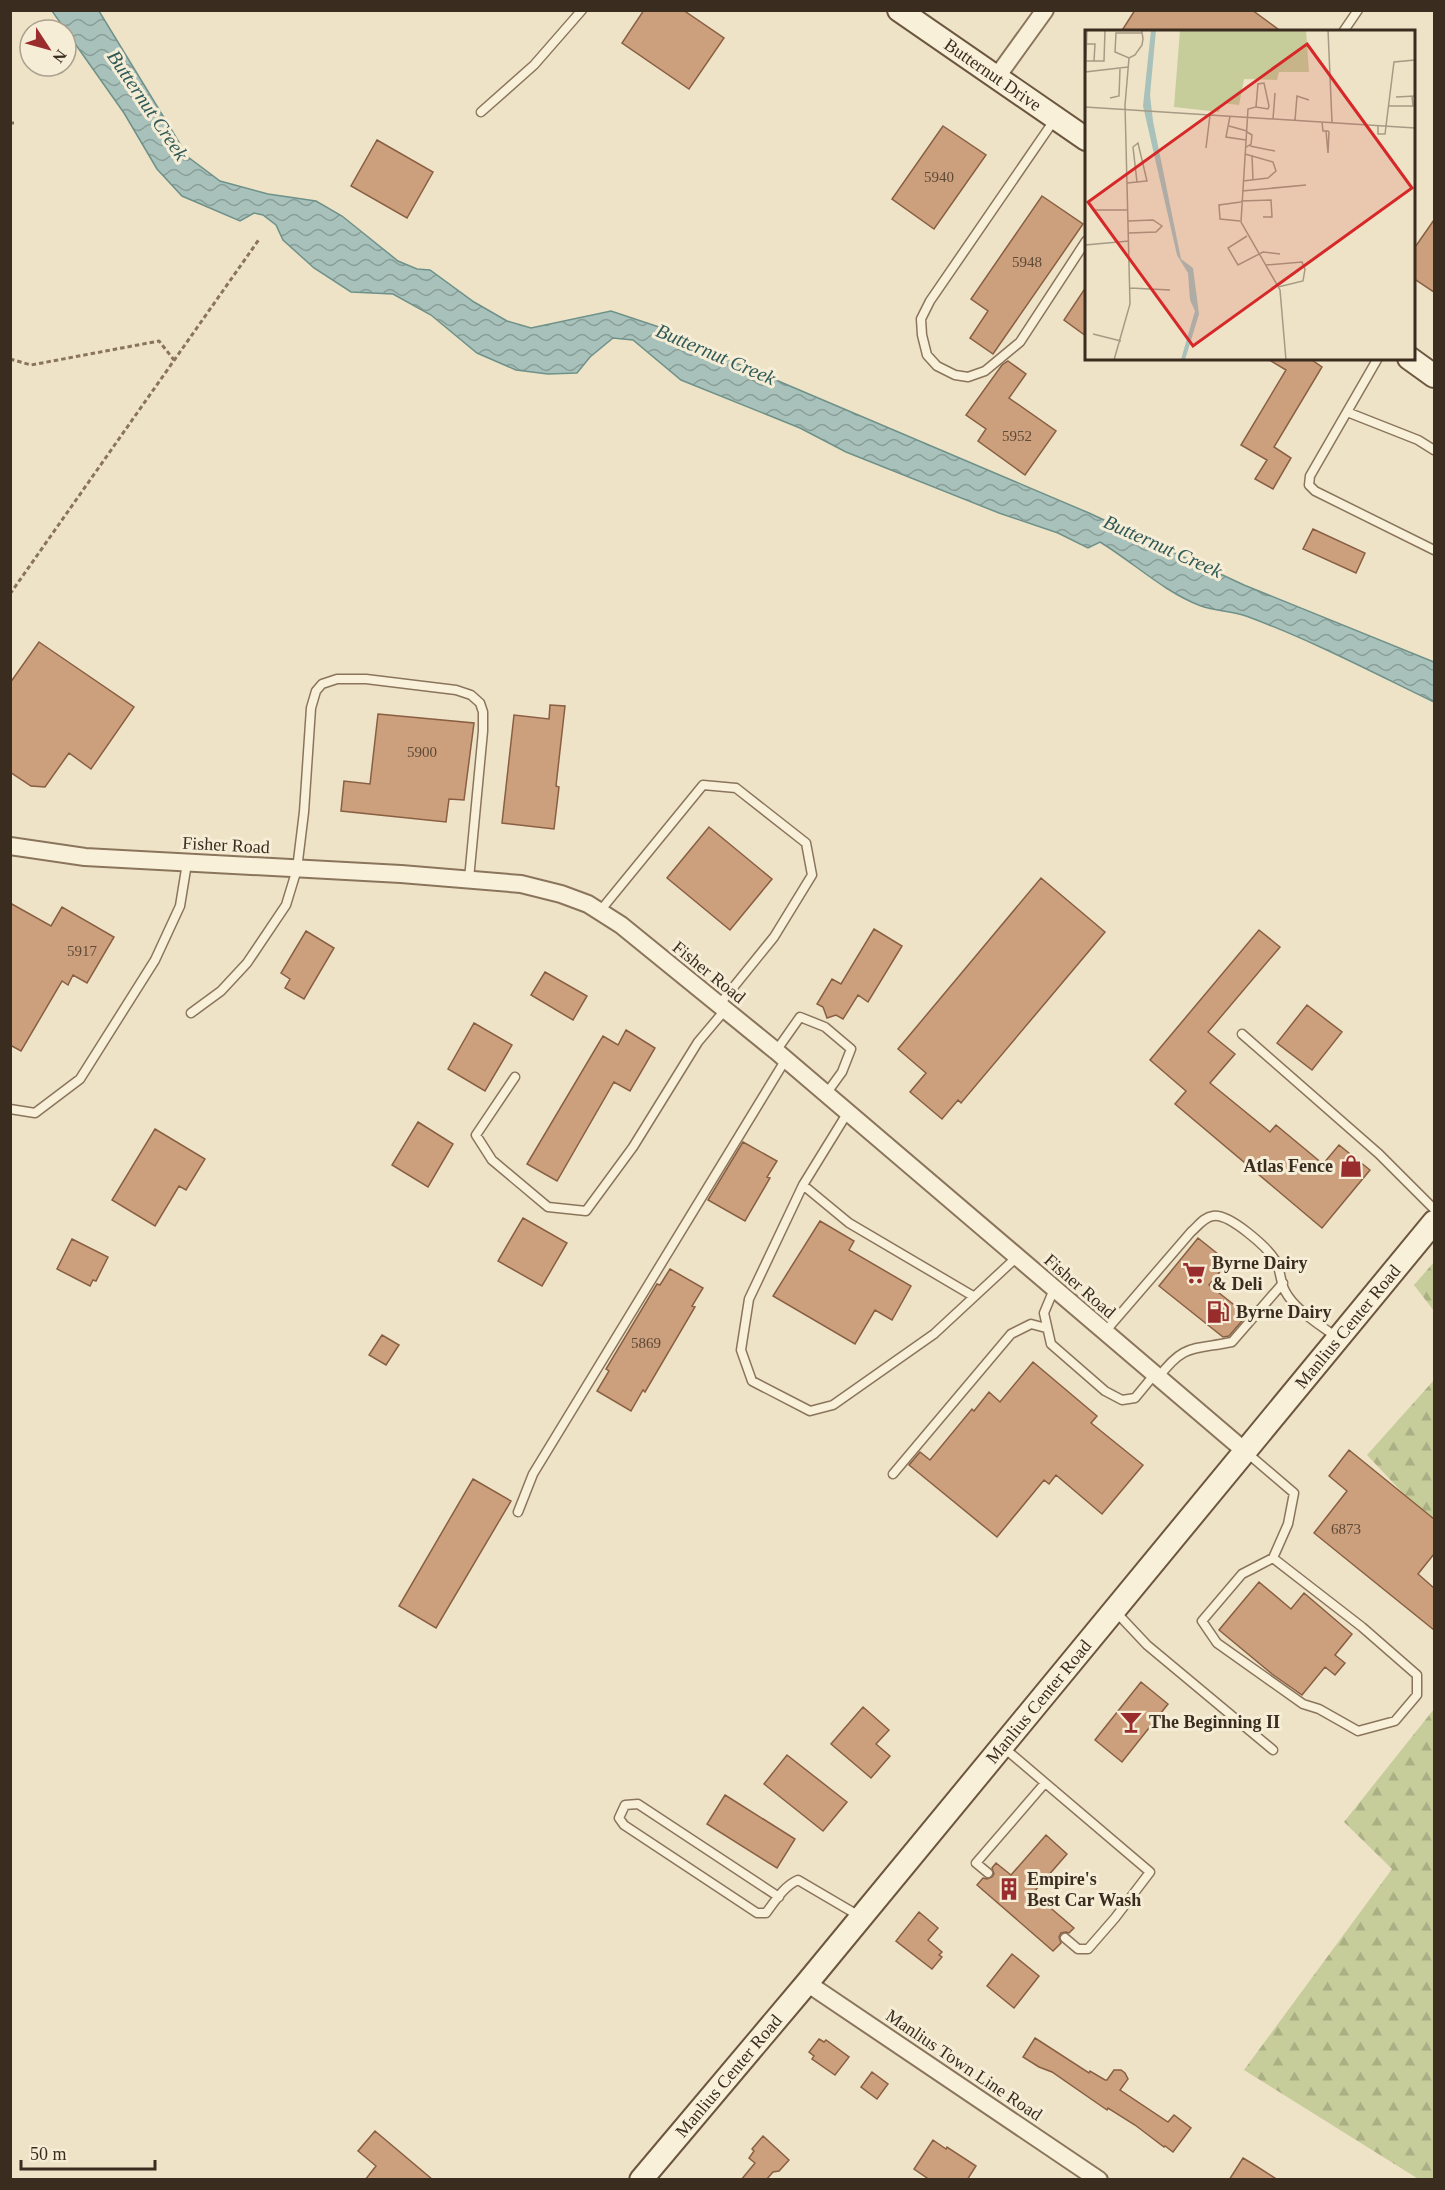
<svg xmlns="http://www.w3.org/2000/svg" width="1445" height="2190" viewBox="0 0 1445 2190" font-family="'Times New Roman',serif">
<defs>
<pattern id="forest-firs" width="22" height="20" patternUnits="userSpaceOnUse" patternTransform="scale(1.5)"><rect width="22" height="20" fill="#c6cd9a"/><path d="M5 1l3.5 6h-7zM16 11l3.5 6h-7z" fill="#abb084"/></pattern>
<pattern id="water-waves" width="16" height="10" patternUnits="userSpaceOnUse" patternTransform="scale(1.5)"><rect width="16" height="10" fill="#a8c2bb"/><path d="M0 5q4-4 8 0t8 0" fill="none" stroke="#8a9e98"/></pattern>
</defs>
<rect width="100%" height="100%" fill="#eee3c7"/>
<path fill="url(#forest-firs)" d="M 1434,1262 L 1434,1311 L 1414,1285 Z
M 1434,1380 L 1434,1526 L 1367,1455 Z
M 1434,1709 L 1434,2179 L 1420,2180 L 1244,2070 L 1392,1869 L 1344,1822 Z"/>
<path fill="url(#water-waves)" stroke="#6e9189" stroke-width="1.5" d="M 52,11 L 99,11 L 188,157 L 220,181 L 268,194 L 316,201 L 342,216 L 398,261 L 417,269 L 430,270 L 474,302 L 507,321 L 531,328 L 611,311 L 677,333 L 703,349 L 1089,513 L 1244,585 L 1434,662 L 1434,702 C 1372,672 1311,640 1246,616 C 1232,611 1215,611 1201,606 C 1164,592 1133,562 1100,542 L 1088,548 L 1058,533 L 999,513 L 846,452 L 800,428 L 681,380 L 633,340 L 613,338 L 590,357 L 577,373 L 548,374 L 516,370 L 477,353 L 431,315 L 393,294 L 351,292 L 314,268 L 283,240 L 276,225 L 263,215 L 254,213 L 240,221 L 182,196 L 157,169 L 124,113 Z"/>
<path fill="#cc9f7d" stroke="#895f42" stroke-width="1.5" d="M 644,10 L 683,10 L 724,38 L 689,89 L 622,43 Z
M 1135,10 L 1252,10 L 1282,32 L 1121,32 Z
M 943,126 L 986,155 L 934,229 L 892,199 Z
M 377,140 L 433,172 L 407,218 L 351,186 Z
M 1042,196 L 1083,224 L 993,354 L 970,338 L 988,311 L 971,299 Z
M 1434,220 L 1434,292 L 1413,278 L 1413,250 Z
M 1086,287 L 1086,336 L 1064,320 Z
M 1266,358 L 1309,358 L 1322,367 L 1274,447 L 1291,458 L 1273,489 L 1255,479 L 1267,460 L 1241,445 L 1286,370 Z
M 1008,361 L 1026,374 L 1009,398 L 1056,431 L 1025,475 L 978,441 L 986,429 L 966,415 L 1002,365 Z
M 1313,529 L 1365,553 L 1356,573 L 1303,549 Z
M 39,642 L 134,707 L 91,769 L 69,753 L 45,787 L 31,786 L 10,772 L 10,683 Z
M 550,705 L 565,706 L 556,786 L 559,787 L 554,829 L 502,823 L 514,715 L 549,719 Z
M 378,714 L 474,723 L 464,800 L 449,799 L 446,822 L 341,811 L 344,781 L 370,784 Z
M 709,827 L 772,879 L 730,930 L 667,878 Z
M 1041,878 L 1105,932 L 961,1103 L 958,1100 L 942,1119 L 910,1092 L 926,1073 L 898,1049 Z
M 10,903 L 51,926 L 62,907 L 114,937 L 87,983 L 73,975 L 68,985 L 62,981 L 21,1051 L 10,1045 Z
M 874,929 L 902,946 L 868,1002 L 858,995 L 843,1019 L 836,1015 L 827,1018 L 823,1007 L 817,1004 L 832,979 L 841,984 Z
M 1259,930 L 1280,947 L 1208,1032 L 1235,1054 L 1210,1083 L 1270,1132 L 1276,1125 L 1323,1164 L 1339,1145 L 1370,1170 L 1322,1228 L 1175,1104 L 1186,1091 L 1150,1060 Z
M 306,931 L 334,948 L 304,999 L 285,988 L 290,979 L 281,973 Z
M 545,972 L 587,996 L 573,1020 L 531,995 Z
M 1307,1005 L 1342,1032 L 1312,1070 L 1277,1043 Z
M 474,1023 L 512,1045 L 485,1091 L 448,1069 Z
M 626,1030 L 655,1048 L 630,1091 L 614,1082 L 557,1181 L 527,1164 L 603,1036 L 618,1045 Z
M 418,1122 L 453,1144 L 428,1187 L 392,1165 Z
M 155,1129 L 205,1159 L 186,1190 L 179,1186 L 155,1226 L 112,1200 Z
M 743,1142 L 777,1161 L 767,1177 L 770,1178 L 745,1221 L 708,1200 Z
M 523,1218 L 567,1243 L 542,1286 L 498,1261 Z
M 820,1221 L 854,1241 L 849,1250 L 911,1286 L 892,1320 L 875,1310 L 855,1344 L 773,1296 Z
M 1198,1238 L 1228,1262 L 1209,1285 L 1247,1315 L 1229,1336 L 1223,1337 L 1159,1286 Z
M 72,1239 L 108,1257 L 96,1281 L 93,1280 L 90,1286 L 57,1269 Z
M 670,1269 L 703,1288 L 692,1306 L 695,1307 L 645,1392 L 643,1390 L 631,1411 L 597,1391 L 609,1371 L 606,1369 L 657,1284 L 660,1285 Z
M 382,1335 L 399,1345 L 386,1365 L 369,1355 Z
M 1033,1362 L 1097,1416 L 1091,1423 L 1143,1465 L 1102,1514 L 1056,1475 L 1049,1484 L 1044,1480 L 997,1537 L 909,1465 L 920,1452 L 930,1460 L 972,1409 L 974,1411 L 989,1392 L 1000,1402 Z
M 1349,1450 L 1434,1519 L 1434,1554 L 1418,1574 L 1434,1588 L 1434,1630 L 1314,1533 L 1347,1491 L 1329,1476 Z
M 473,1479 L 511,1501 L 436,1628 L 399,1606 Z
M 1259,1582 L 1291,1609 L 1304,1593 L 1352,1634 L 1335,1655 L 1345,1663 L 1335,1675 L 1325,1667 L 1302,1695 L 1272,1674 L 1219,1630 Z
M 1141,1682 L 1168,1704 L 1122,1762 L 1095,1740 Z
M 863,1707 L 889,1730 L 876,1744 L 890,1756 L 871,1778 L 831,1744 Z
M 787,1755 L 847,1802 L 823,1831 L 764,1784 Z
M 725,1795 L 795,1839 L 777,1868 L 707,1824 Z
M 1046,1835 L 1067,1854 L 1033,1893 L 1074,1928 L 1069,1933 L 1066,1932 L 1061,1933 L 1059,1937 L 1061,1943 L 1053,1951 L 977,1885 L 983,1878 L 987,1879 L 992,1877 L 994,1874 L 992,1868 L 996,1863 L 1011,1875 Z
M 919,1912 L 938,1928 L 928,1940 L 942,1952 L 939,1955 L 942,1957 L 932,1969 L 896,1941 Z
M 1012,1954 L 1039,1976 L 1014,2008 L 987,1986 Z
M 1035,2038 L 1089,2073 L 1090,2071 L 1105,2080 L 1107,2080 L 1114,2070 L 1121,2070 L 1125,2073 L 1128,2079 L 1120,2090 L 1168,2122 L 1174,2115 L 1191,2128 L 1173,2152 L 1165,2146 L 1164,2147 L 1135,2125 L 1108,2108 L 1107,2110 L 1052,2072 L 1039,2067 L 1023,2057 Z
M 819,2039 L 824,2042 L 826,2040 L 849,2057 L 835,2075 L 812,2059 L 814,2056 L 809,2052 Z
M 872,2072 L 888,2084 L 877,2099 L 861,2087 Z
M 375,2131 L 433,2180 L 365,2180 L 376,2166 L 358,2151 Z
M 763,2136 L 789,2160 L 779,2171 L 773,2172 L 766,2180 L 741,2180 L 755,2163 L 749,2158 L 754,2151 L 752,2149 Z
M 933,2140 L 946,2149 L 947,2147 L 976,2166 L 967,2180 L 930,2180 L 914,2169 Z
M 1243,2158 L 1253,2164 L 1278,2180 L 1229,2180 Z"/>
<g fill="none" stroke-linecap="round" stroke-linejoin="round">
<g stroke="#8a755c" stroke-width="11">
<path id="lane" d="M 1343,32 L 1358,10
M 481,112 L 534,65 L 582,10
M 1055,119 L 930,301 L 921,319 L 922,335 L 927,355 L 937,366 L 955,375 L 968,377 L 985,371 L 1020,342 L 1086,241
M 1378,358 L 1310,476 L 1309,485 L 1315,491 L 1434,550
M 1347,412 L 1418,440 L 1434,450
M 600,911 L 703,785 L 736,788 L 806,843 L 812,875 L 774,937 L 719,1005
M 191,1013 L 221,991 L 247,963 L 286,905 L 297,869 L 304,812 L 311,708 L 316,691 L 322,684 L 337,679 L 366,679 L 456,690 L 471,695 L 480,703 L 483,712 L 483,731 L 469,879
M 1242,1034 L 1379,1154 L 1434,1209
M 776,1051 L 800,1017 L 825,1027 L 851,1049 L 842,1072 L 826,1094
M 515,1077 L 476,1135 L 492,1160 L 548,1207 L 586,1211 L 633,1147 L 698,1042 L 725,1010
M 10,1109 L 35,1113 L 80,1079 L 155,960 L 180,906 L 187,863
M 848,1112 L 803,1185 L 749,1299 L 741,1350 L 752,1381 L 810,1411 L 833,1405 L 934,1334 L 1017,1257
M 803,1185 L 849,1223 L 973,1296
M 1054,1289 L 1044,1313 L 1051,1344 L 1105,1391 L 1122,1400 L 1135,1398 L 1154,1375
M 1104,1333 L 1191,1232 C 1198,1226 1204,1217 1213,1216 C 1229,1213 1267,1247 1275,1260 C 1281,1270 1280,1282 1285,1291 C 1295,1310 1319,1324 1336,1337
M 1158,1378 C 1184,1343 1193,1350 1232,1342 L 1283,1283
M 1246,1452 L 1294,1493 L 1288,1524 L 1273,1558 L 1362,1627 L 1417,1675 L 1417,1695 L 1395,1721 L 1358,1731 L 1319,1709 L 1303,1704 L 1217,1643 L 1202,1621 L 1242,1574 L 1273,1558
M 893,1474 L 1011,1334 L 1031,1324 L 1046,1328
M 518,1512 L 533,1474 L 786,1059
M 1115,1611 L 1147,1645 L 1273,1750
M 1003,1747 L 1150,1872 L 1115,1918 L 1088,1949 L 1078,1949 L 1065,1938
M 988,1873 L 976,1863 L 1045,1783
M 779,1897 L 638,1804 L 625,1805 L 619,1818 L 624,1825 L 757,1913 L 766,1913 C 775,1901 784,1886 798,1880 L 861,1917"/>
</g>
<g stroke="#8a755c" stroke-width="20">
<path id="street" d="M 996,78 L 1045,10
M 10,846 L 85,857 L 401,874 L 521,884 L 561,894 L 588,904 L 621,925 L 776,1051 L 1246,1452
M 807,1983 L 1099,2180"/>
</g>
<g stroke="#6c563f" stroke-width="26">
<g id="secondary">
<path id="s1" d="M 899,10 L 1086,139"/>
<path d="M 1409,358 L 1434,376"/>
<path id="s2" d="M 641,2180 L 807,1983 L 1434,1222"/>
</g>
</g>
<path stroke="#8a755c" stroke-width="3" stroke-dasharray="4.5 3" stroke-linecap="butt" d="M 10,123 L 14,123
M 10,359 L 31,365 L 159,341 L 174,360
M 10,594 L 260,238"/>
<use href="#lane" stroke="#f9f0da" stroke-width="8"/>
<use href="#street" stroke="#f9f0da" stroke-width="16"/>
<use href="#secondary" stroke="#f9f0da" stroke-width="22"/>
</g>
<defs>
<g id="shop-bare" transform="scale(1.8)"><path d="M-5-2.5h2.3a2.7 3.5 0 0 1 5.4 0H5L5.5 6h-11ZM-1.5-2.5h3a1.5 2.3 0 0 0-3 0Z" fill="#992c2c" stroke="#f6edd6" stroke-width="2.5" paint-order="stroke"/></g>
<g id="supermarket-bare" transform="scale(1.8)"><path d="M-6-5.5h2.5l.6 2H6L4.5 2H-2.5L-4.4-4H-6ZM-1.5 3.2a1.3 1.3 0 1 0 .1 0ZM3 3.2a1.3 1.3 0 1 0 .1 0Z" fill="#992c2c" stroke="#f6edd6" stroke-width="2.5" paint-order="stroke"/></g>
<g id="fuel-bare" transform="scale(1.8)"><path d="M-5.5-6h7V0h2V4h1.3V-2.5L3-4.5l.8-.8L6-3V5H2.5V1h-1V6h-7ZM-4.2-4.7v3.2H.2V-4.7Z" fill="#992c2c" stroke="#f6edd6" stroke-width="2.5" paint-order="stroke"/></g>
<g id="bar-bare" transform="scale(1.8)"><path d="M-6-5H6L.8 .8V4.5H3.5V6h-7V4.5H-.8V.8Z" fill="#992c2c" stroke="#f6edd6" stroke-width="2.5" paint-order="stroke"/></g>
<g id="building-bare" transform="scale(1.8)"><path d="M-4-6H4V6H1V3H-1V6H-4ZM-2.5-4.3h1.7v1.8h-1.7ZM.8-4.3h1.7v1.8H.8ZM-2.5-1h1.7V.8h-1.7ZM.8-1h1.7V.8H.8Z" fill="#992c2c" stroke="#f6edd6" stroke-width="2.5" paint-order="stroke"/></g>
</defs>
<g fill-rule="evenodd">
<use href="#shop-bare" x="1351" y="1166"/>
<use href="#supermarket-bare" x="1194" y="1273"/>
<use href="#fuel-bare" x="1218" y="1312"/>
<use href="#bar-bare" x="1131" y="1722"/>
<use href="#building-bare" x="1009" y="1889"/>
</g>
<g text-anchor="middle" stroke-width="6" stroke-linejoin="round" paint-order="stroke">
<g font-size="15" fill="#5e4a37">
<text x="939" y="182">5940</text>
<text x="1027" y="267">5948</text>
<text x="1017" y="441">5952</text>
<text x="422" y="757">5900</text>
<text x="82" y="956">5917</text>
<text x="646" y="1348">5869</text>
<text x="1346" y="1534">6873</text>
</g>
<g font-size="18" fill="#3a2d20" stroke="#f6edd6">
<text dy="6" stroke="none"><textPath href="#s1" startOffset="114">Butternut Drive</textPath></text>
<text transform="translate(226 845) rotate(3)" y="6">Fisher Road</text>
<text transform="translate(709 972) rotate(39)" y="6">Fisher Road</text>
<text transform="translate(1080 1286) rotate(41)" y="6">Fisher Road</text>
<text dy="6" stroke="none"><textPath href="#s2" startOffset="1108">Manlius Center Road</textPath></text>
<text dy="6" stroke="none"><textPath href="#s2" startOffset="622">Manlius Center Road</textPath></text>
<text transform="translate(964 2065) rotate(34)" y="6">Manlius Town Line Road</text>
<text dy="6" stroke="none"><textPath href="#s2" startOffset="136">Manlius Center Road</textPath></text>
</g>
<g font-size="18" font-weight="bold" fill="#3a2d20" stroke="#f6edd6" text-anchor="start">
<text x="1333" y="1172" text-anchor="end">Atlas Fence</text>
<text x="1212" y="1269">Byrne Dairy<tspan x="1212" dy="21">&amp; Deli</tspan></text>
<text x="1236" y="1318">Byrne Dairy</text>
<text x="1149" y="1728">The Beginning II</text>
<text x="1027" y="1885">Empire's<tspan x="1027" dy="21">Best Car Wash</tspan></text>
</g>
<g font-size="20" font-style="italic" fill="#2f5a58" stroke="#f6edd6">
<text transform="translate(148 105) rotate(56)" y="7">Butternut Creek</text>
<text transform="translate(716 354) rotate(23)" y="7">Butternut Creek</text>
<text transform="translate(1163 546) rotate(24)" y="7">Butternut Creek</text>
</g>
</g>
<g transform="translate(1085 30)">
<rect width="330" height="330" fill="#eee3c7"/>
<path d="M 95,0 L 221,0 L 224,42 L 194,42 L 192,50 L 159,49 L 154,75 L 137,73 L 134,82 L 89,77 Z" fill="#c6cd9a"/>
<path d="M 66,0 L 71,0 L 65,65 L 68,91 L 96,229 L 108,238 L 114,284 L 100,330 L 96,330 L 97,326 L 110,281 L 105,270 L 103,243 L 92,225 L 58,76 Z" fill="#a8c2bb"/>
<path fill="none" stroke="#a69a84" stroke-width="1.5" d="M 57,0 L 57,2 L 58,9 L 57,15 L 50,25 L 44,28 L 30,22 L 31,3 L 57,3M 243,0 L 247,92M 2,14 L 10,14 L 9,31M 1,31 L 19,31 L 20,0M 0,42 L 43,37M 0,50 L 2,0M 311,67 L 330,66M 25,68 L 34,66 L 35,39M 303,76 L 328,76 L 327,66M 0,77 L 330,98M 171,77 L 183,79 L 184,76 L 179,53 L 173,54 L 171,77 L 163,79 L 156,192 L 195,260 L 201,330M 145,86 L 141,107 L 161,110M 188,89 L 190,63M 210,90 L 212,66 L 224,70M 237,92 L 238,101 L 243,101 L 244,102 L 243,123 L 241,101M 293,95 L 293,104 L 300,104 L 309,32 L 330,30M 144,96 L 162,101M 165,116 L 190,121M 121,118 L 125,85M 160,118 L 166,114 L 167,105 L 162,102M 167,125 L 168,150M 158,151 L 183,148 L 191,141 L 188,132 L 160,124M 42,153 L 52,152 L 61,151 L 62,151 L 53,113 L 48,117 L 52,152M 157,161 L 221,155M 156,171 L 186,170 L 187,187 L 178,187M 10,180 L 43,180M 43,191 L 68,190 L 77,196 L 71,202 L 44,203M 155,191 L 135,189 L 134,175 L 156,172M 162,206 L 143,218 L 153,235 L 178,222 L 195,224M 0,215 L 44,211M 181,235 L 217,232 L 220,239 L 218,251 L 193,257M 45,258 L 85,260M 8,304 L 36,311M 29,330 L 45,274 L 40,75 L 44,28"/>
<path fill="#d62828" fill-opacity="0.15" stroke="#d62828" stroke-width="3" d="M 222,14 L 327,158 L 108,316 L 3,172 Z"/>
<rect width="330" height="330" fill="none" stroke="#3a2d20" stroke-width="3"/>
</g>
<rect width="1445" height="2190" fill="none" stroke="#3a2d20" stroke-width="24"/>
<g transform="translate(48 48) rotate(126)"><circle r="28" fill="#f6edd6" stroke="#aba08d" stroke-width="1.5"/>
<path d="M0-4.5L10 22L0 15L-10 22Z" fill="#992c2c"/>
<text y="-9" font-size="16" font-weight="bold" text-anchor="middle" fill="#3a2d20">N</text>
</g>
<path d="M21 2160v9h134v-9" fill="none" stroke="#3a2d20" stroke-width="3"/>
<text x="30" y="2160" font-size="18" fill="#3a2d20" stroke="#f6edd6" stroke-width="4.5" paint-order="stroke">50 m</text>
</svg>
